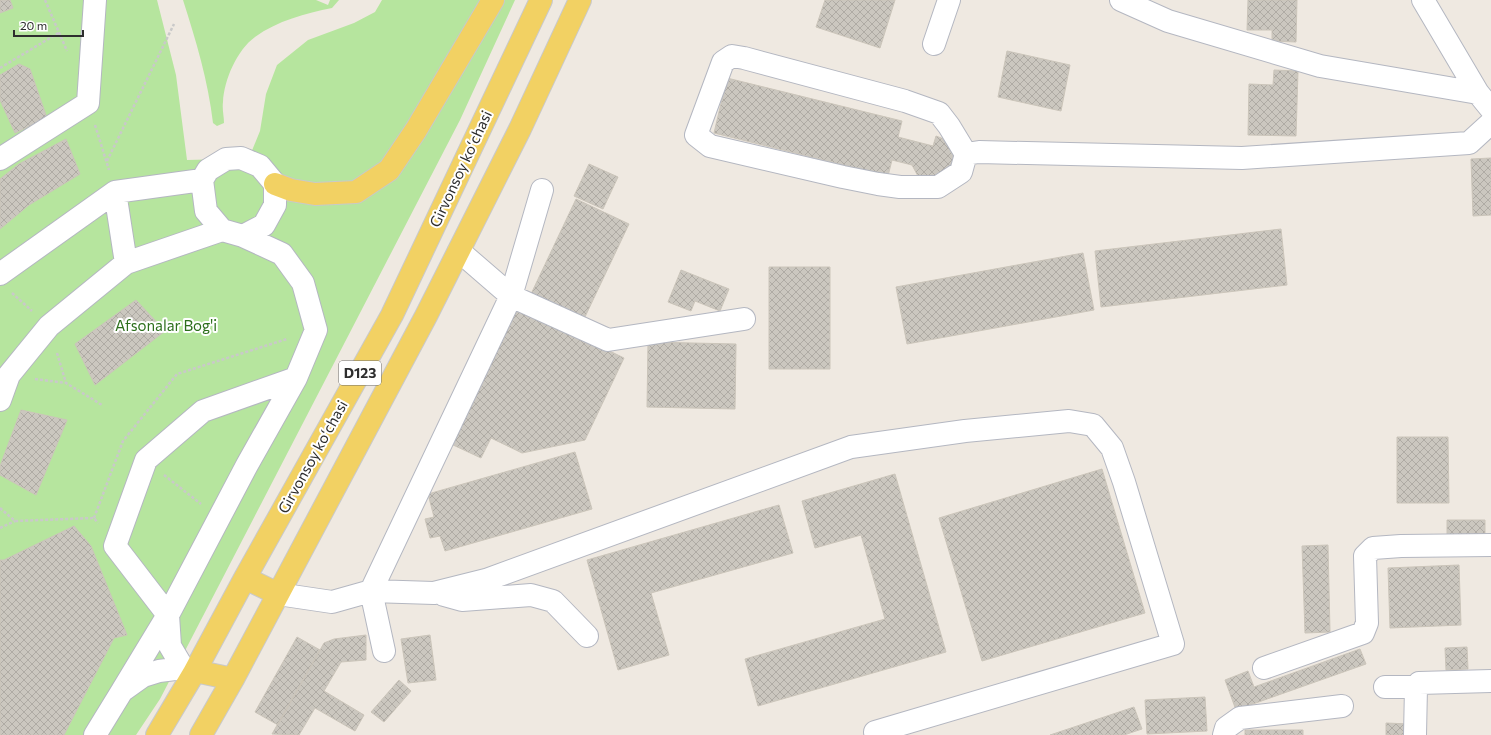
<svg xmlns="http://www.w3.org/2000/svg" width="1491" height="735" viewBox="0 0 1491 735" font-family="Commissioner,sans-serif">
<defs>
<pattern id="building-cross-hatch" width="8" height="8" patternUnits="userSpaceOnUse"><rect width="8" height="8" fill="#cbc7bf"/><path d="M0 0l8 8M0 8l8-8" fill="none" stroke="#afaba4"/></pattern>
</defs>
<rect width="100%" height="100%" fill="#efe9e1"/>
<path fill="#b6e59e" d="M 0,0 L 157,0 L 176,75 L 187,160 L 226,159 L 251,153 L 260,131 L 266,94 L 277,65 L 308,40 L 354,23 L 375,12 L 382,0 L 515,0 L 460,120 L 160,699 L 136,735 L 0,735 Z
M 183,0 L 316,0 L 328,5 L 330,0 L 339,0 L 332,8 C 306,13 277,21 255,37 C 237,50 224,80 223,102 C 222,109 224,116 224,123 L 217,126 L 213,123 C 208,80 196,41 183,0 Z"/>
<path fill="url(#building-cross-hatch)" stroke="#cbc5ba" d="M 0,0 L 10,0 L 13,8 L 0,13 Z
M 825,0 L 895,0 L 880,48 L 816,27 Z
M 1248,0 L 1297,0 L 1296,42 L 1272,41 L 1272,30 L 1247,30 Z
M 1007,51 L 1070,65 L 1061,111 L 998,97 Z
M 19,64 L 30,69 L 47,118 L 15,133 L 0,100 L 0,75 Z
M 1274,70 L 1298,71 L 1296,136 L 1248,135 L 1249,84 L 1273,85 Z
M 727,78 L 902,121 L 898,137 L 933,146 L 936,136 L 949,141 L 958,161 L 932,183 L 919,178 L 912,165 L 892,160 L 888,176 L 714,133 Z
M 66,139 L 80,174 L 29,205 L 0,229 L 0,179 L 19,164 Z
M 1491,158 L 1491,215 L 1473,216 L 1471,159 Z
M 589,164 L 618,177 L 603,209 L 574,196 Z
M 576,199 L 629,224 L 584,319 L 531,294 Z
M 1281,229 L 1287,285 L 1101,307 L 1095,251 Z
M 1083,253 L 1094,310 L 907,344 L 896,287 Z
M 769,267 L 830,267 L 830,369 L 769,369 Z
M 681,270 L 729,289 L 720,311 L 695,301 L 691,311 L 668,302 Z
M 136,300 L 165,331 L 95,385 L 75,344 Z
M 517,306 L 624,358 L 585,440 L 522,453 L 491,438 L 481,458 L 451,444 Z
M 648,342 L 736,344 L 735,409 L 647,407 Z
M 21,410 L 67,420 L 36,495 L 0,475 L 0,466 Z
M 1397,437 L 1448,437 L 1449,503 L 1397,503 Z
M 575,452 L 592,509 L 445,551 L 440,536 L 430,538 L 425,519 L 434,517 L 428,494 Z
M 1102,469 L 1145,613 L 982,661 L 939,518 Z
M 895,474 L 946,652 L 758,706 L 745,659 L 885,619 L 861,535 L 815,548 L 802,501 Z
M 779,505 L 793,553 L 651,593 L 669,655 L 618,670 L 587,560 Z
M 1447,520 L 1485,520 L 1485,543 L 1447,544 Z
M 74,526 L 91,546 L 127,635 L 114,638 L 64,735 L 0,735 L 0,560 L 4,560 Z
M 1328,545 L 1330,632 L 1305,633 L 1302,546 Z
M 1459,565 L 1461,625 L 1390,628 L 1388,568 Z
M 366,635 L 366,660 L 341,662 L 324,691 L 364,715 L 355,731 L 315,708 L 299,735 L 272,734 L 324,643 L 334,639 Z
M 430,635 L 436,680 L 408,683 L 401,639 Z
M 297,637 L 320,650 L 278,725 L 255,712 Z
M 1467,647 L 1468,669 L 1446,670 L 1445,648 Z
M 1360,649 L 1366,664 L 1236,710 L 1225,680 L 1248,671 L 1254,687 Z
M 399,680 L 411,691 L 384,722 L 371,712 Z
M 1205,697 L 1207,731 L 1147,734 L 1145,700 Z
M 1134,707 L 1142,729 L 1124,735 L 1050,735 Z
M 1386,723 L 1409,724 L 1409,735 L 1386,735 Z
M 1245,730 L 1303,730 L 1303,735 L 1245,735 Z"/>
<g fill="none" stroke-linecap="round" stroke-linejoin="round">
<g stroke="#b4b7c1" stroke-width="24">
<path id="minor" d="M 1121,0 L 1168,21 L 1320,66 L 1478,93
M 1423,0 L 1478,93 L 1491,109
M 934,44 L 949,0
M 732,56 L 744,58 L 905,101 L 939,113 L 949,126 L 966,154 L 961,172 L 938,187 L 900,187 L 878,184 L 843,177 L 710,146 L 696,135 L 723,62 Z
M 966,154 L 979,152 L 1242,158 L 1469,143 L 1491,123
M 0,159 L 88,103 L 95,0
M 115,192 L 126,263 L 222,230
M 459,251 L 511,296 L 608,340 L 744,319
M 0,274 L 115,192 L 202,180
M 0,400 L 9,375 L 49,326 L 126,263
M 278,594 L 332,602 L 371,591 L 511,296 L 542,190
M 444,595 L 462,600 L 531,595 L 553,601 L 587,636
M 384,651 L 371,591 L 434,593 L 486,580 L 851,447 L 965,431 L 1069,421 L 1093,425 L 1112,448 L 1124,482 L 1173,644 L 875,732
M 1264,668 L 1363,633 L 1367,623 L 1365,556 L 1373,548 L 1401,546 L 1491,545
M 195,671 L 183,668 L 170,646 L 168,615 L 247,465 L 296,378 L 316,330 L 303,283 L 282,254 L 243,236 L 222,230 L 206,211 L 202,180 L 208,170 L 226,159 L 241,158 L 260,166 L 275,184 L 275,205 L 264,225 L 243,236
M 1385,687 L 1416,687
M 122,691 L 168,615 L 115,546 L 146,460 L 203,411 L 296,378
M 95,735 L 122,691 L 143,676 L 159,671 L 183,668
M 1224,735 L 1226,728 L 1240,718 L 1342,706
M 1415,735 L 1416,687 L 1419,683 L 1491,681"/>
</g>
<g stroke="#c9c9c9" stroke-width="24">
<path id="major" d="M 275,184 L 291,190 L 315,194 L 356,192 L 389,170 L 416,130 L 493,0
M 245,578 L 278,594
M 195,671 L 233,679
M 157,735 L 195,671 L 245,578 L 392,315 L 541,0
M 201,735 L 233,679 L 426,316 L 520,129 L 580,0"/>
</g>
<path stroke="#c9c9c9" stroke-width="2.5" stroke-dasharray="3 2" stroke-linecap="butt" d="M 45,0 L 67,51
M 0,68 L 60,32
M 95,125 L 109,170
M 107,161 L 174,24
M 12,293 L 32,311
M 57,353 L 66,383
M 35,379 L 66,383 L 102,405
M 164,475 L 201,504
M 0,508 L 15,521 L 94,518 L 98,523
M 94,518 L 123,441 L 177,374 L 287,339
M 0,528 L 15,521"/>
<use href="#minor" stroke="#fff" stroke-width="22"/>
<use href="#major" stroke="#f2d163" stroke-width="22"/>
</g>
<g text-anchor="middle" stroke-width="4" stroke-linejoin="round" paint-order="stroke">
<rect fill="#fff" stroke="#6d6d6d" stroke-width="1" x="339" y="361" width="42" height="24" rx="3"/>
<g font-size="14" font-weight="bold" fill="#2e2e2e">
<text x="360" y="378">D123</text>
</g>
<g font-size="15" fill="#2e2e2e" stroke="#fff">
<text transform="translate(461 169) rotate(-65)" y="5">Girvonsoy koʻchasi</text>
<text transform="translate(313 457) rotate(-61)" y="5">Girvonsoy koʻchasi</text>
</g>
<g font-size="15" fill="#2c6e1b" stroke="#fff">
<text x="166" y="331">Afsonalar Bog'i</text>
</g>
</g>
<path d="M14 30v6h69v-6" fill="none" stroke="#2e2e2e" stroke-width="2"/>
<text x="20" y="30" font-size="12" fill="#2e2e2e" stroke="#ffffff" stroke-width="3" paint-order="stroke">20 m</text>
</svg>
